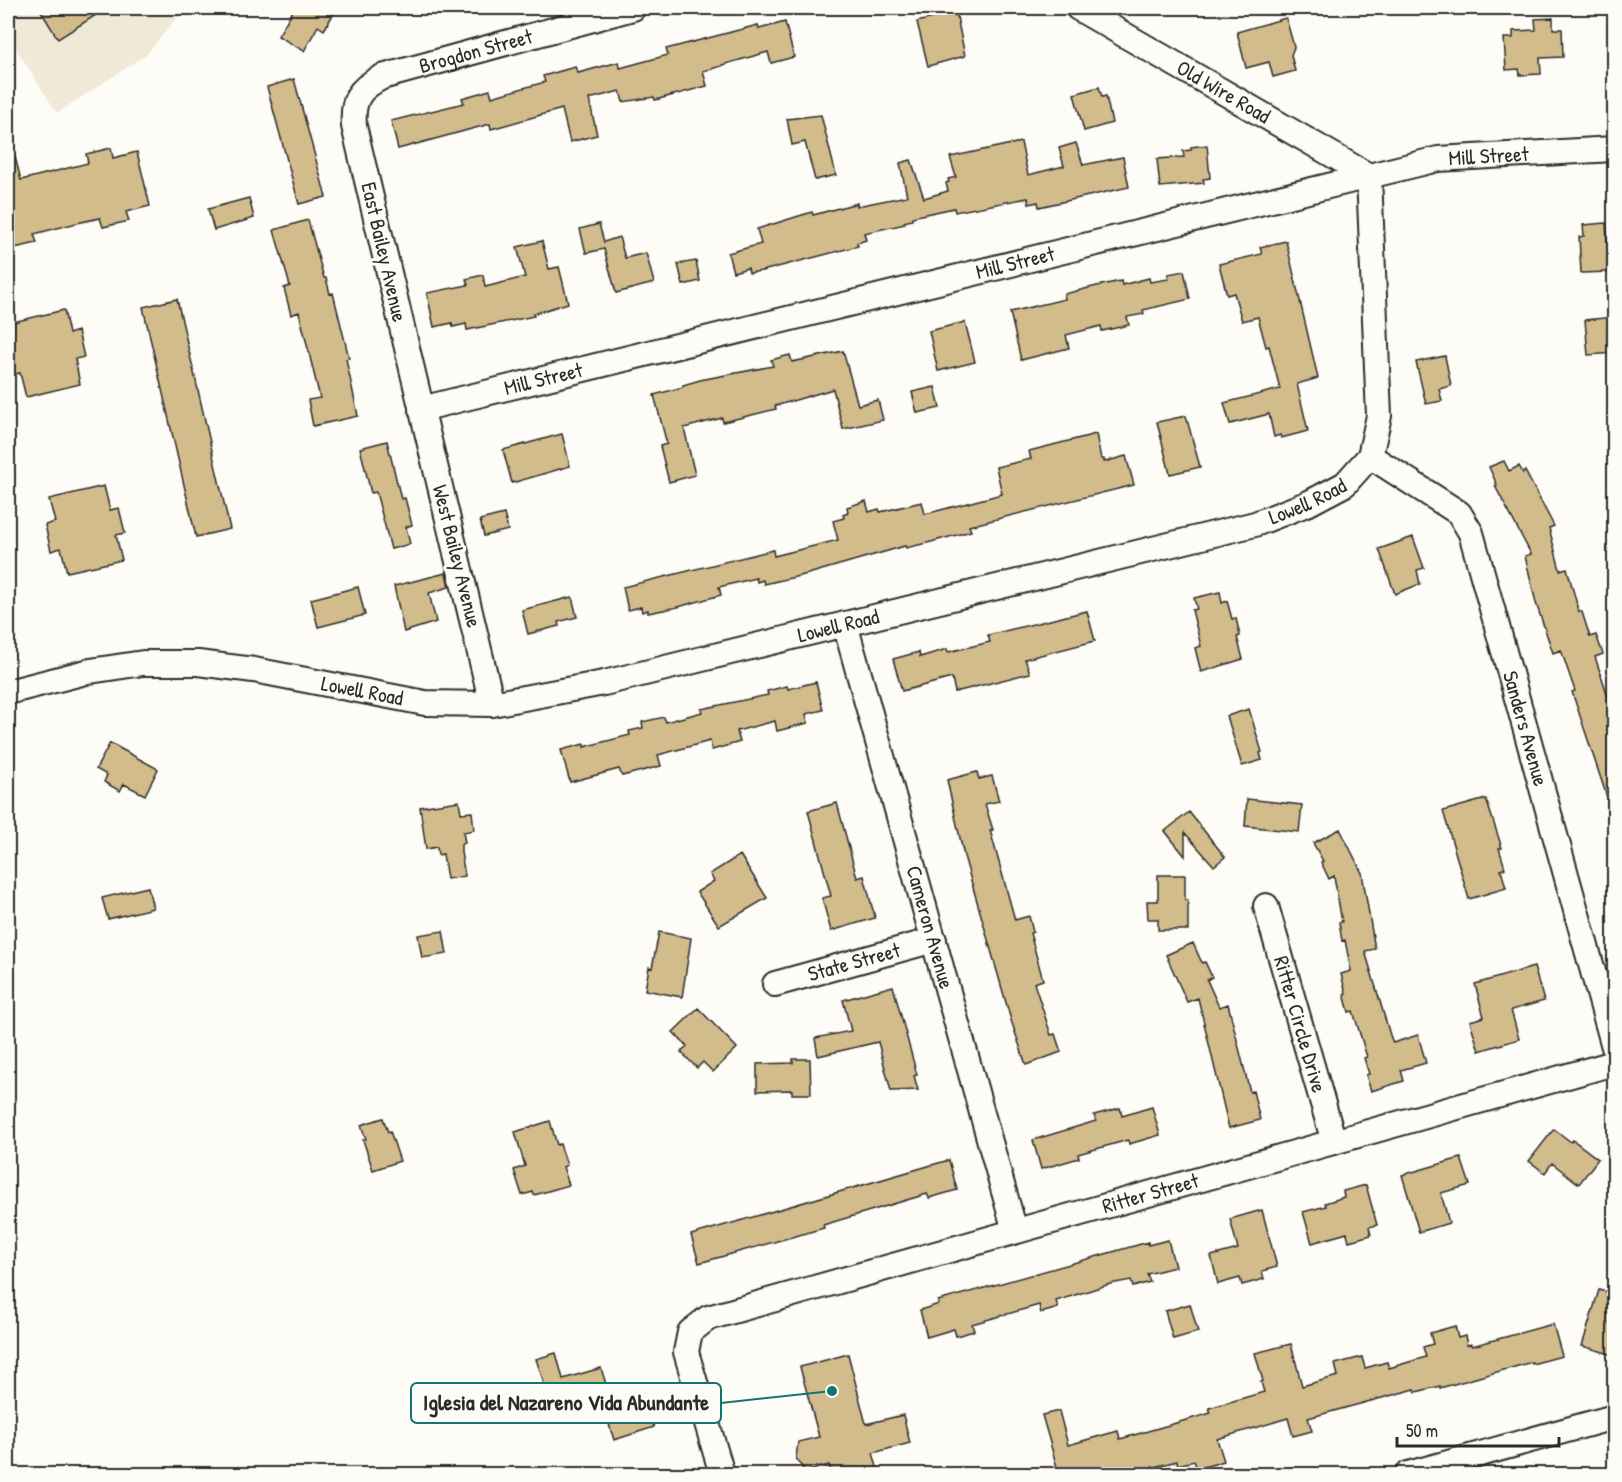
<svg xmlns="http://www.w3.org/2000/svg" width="1622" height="1482" viewBox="0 0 1622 1482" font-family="'Patrick Hand',sans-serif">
<rect width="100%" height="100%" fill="#fdfcf7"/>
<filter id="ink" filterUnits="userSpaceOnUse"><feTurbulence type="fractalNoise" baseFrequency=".0167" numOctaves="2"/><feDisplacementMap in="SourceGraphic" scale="12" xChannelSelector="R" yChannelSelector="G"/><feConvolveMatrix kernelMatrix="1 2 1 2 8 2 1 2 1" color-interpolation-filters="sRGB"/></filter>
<g filter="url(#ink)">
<path fill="#f0e9d7" d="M 8,8 L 185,8 L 146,55 L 57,113 L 8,36 Z"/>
<path fill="#d3bc8b" stroke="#2b2b2b" stroke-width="1.5" d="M 39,8 L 107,8 L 58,39 Z
M 289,8 L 337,8 L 324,30 L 318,26 L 304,51 L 278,36 L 293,10 Z
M 956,12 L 965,56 L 928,66 L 917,22 Z
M 1286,18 L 1294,47 L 1291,55 L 1295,71 L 1273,77 L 1269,62 L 1246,68 L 1237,32 Z
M 1553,18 L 1553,29 L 1562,29 L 1563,57 L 1540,58 L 1541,74 L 1520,75 L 1519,69 L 1506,70 L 1504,38 L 1513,38 L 1513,31 L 1536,30 L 1535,19 Z
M 785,22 L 794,57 L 771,63 L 768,52 L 722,65 L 722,66 L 703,71 L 707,86 L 655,100 L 654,97 L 623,102 L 620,91 L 589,99 L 597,135 L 570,142 L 562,109 L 491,129 L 490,124 L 398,149 L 391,121 L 464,103 L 462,98 L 490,90 L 492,97 L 495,96 L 545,82 L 543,76 L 575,67 L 578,73 L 619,62 L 620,68 L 668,55 L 666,49 L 758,25 L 759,29 Z
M 294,79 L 326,197 L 299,204 L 267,87 Z
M 1099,87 L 1102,97 L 1106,96 L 1112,123 L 1084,131 L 1074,94 Z
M 821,115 L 836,175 L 815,180 L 805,142 L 792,145 L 787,119 Z
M 1021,142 L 1028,175 L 1064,166 L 1059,148 L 1076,143 L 1083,165 L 1123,157 L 1129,187 L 1039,207 L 1038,202 L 1029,204 L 1028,198 L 955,212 L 954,208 L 912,217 L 912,220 L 904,222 L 905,224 L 864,233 L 866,240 L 857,243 L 858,246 L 762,271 L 749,273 L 748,268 L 733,272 L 728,253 L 761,244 L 757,229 L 812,212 L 813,215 L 857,203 L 857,206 L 907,196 L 900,163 L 911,160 L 924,198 L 948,191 L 946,183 L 949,182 L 948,179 L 956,177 L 950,157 Z
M 1207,145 L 1210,178 L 1203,179 L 1204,183 L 1160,187 L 1157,159 L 1184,157 L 1183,151 L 1191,150 L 1191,147 Z
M 111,148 L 113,158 L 137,152 L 150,206 L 126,212 L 129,221 L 103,227 L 100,218 L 77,223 L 34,234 L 37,243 L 10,249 L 8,238 L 8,149 L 13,149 L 21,180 L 88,163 L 86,154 Z
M 249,198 L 254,218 L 214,230 L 208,209 Z
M 308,220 L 324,278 L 326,278 L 330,294 L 333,293 L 349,358 L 346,359 L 358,416 L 313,426 L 308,400 L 320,398 L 299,312 L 291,315 L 284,288 L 290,286 L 274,230 Z
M 1606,223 L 1610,272 L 1581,273 L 1579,237 L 1584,236 L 1583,225 Z
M 599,224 L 604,242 L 619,237 L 625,258 L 646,253 L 654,283 L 616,293 L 604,249 L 586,253 L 580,229 Z
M 542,241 L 549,269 L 559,267 L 568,303 L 533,314 L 534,316 L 467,330 L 466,324 L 453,327 L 452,323 L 434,327 L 427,293 L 468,285 L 466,279 L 483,275 L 485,287 L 525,277 L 517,247 Z
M 1286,241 L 1318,378 L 1297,384 L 1308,431 L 1281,438 L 1280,435 L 1274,437 L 1269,414 L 1230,424 L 1224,403 L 1280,389 L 1269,346 L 1266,347 L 1258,317 L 1242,321 L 1234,293 L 1227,295 L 1219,264 L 1262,254 L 1260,247 Z
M 696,261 L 700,281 L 683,285 L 678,264 Z
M 1184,271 L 1190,299 L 1143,310 L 1144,314 L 1127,317 L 1129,325 L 1102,331 L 1101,326 L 1066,335 L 1069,348 L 1021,360 L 1010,312 L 1065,299 L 1064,294 L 1097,286 L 1121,281 L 1122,285 L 1149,278 L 1150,282 L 1169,279 L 1168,274 Z
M 177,299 L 230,529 L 196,537 L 143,307 Z
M 64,310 L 69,334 L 78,331 L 84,357 L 75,359 L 80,384 L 26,397 L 20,373 L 11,375 L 8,360 L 8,348 L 14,346 L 9,323 Z
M 1614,317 L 1614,353 L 1588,355 L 1585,320 Z
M 965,322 L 975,362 L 938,371 L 929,331 Z
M 843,351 L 858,405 L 878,400 L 883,420 L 843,429 L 833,389 L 775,406 L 776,409 L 723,422 L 722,418 L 684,428 L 695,475 L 669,482 L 660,446 L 667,444 L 654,395 L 683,387 L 683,385 L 700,380 L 773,366 L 771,360 L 790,355 L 792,362 Z
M 1445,356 L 1451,386 L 1439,389 L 1442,401 L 1426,404 L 1416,362 Z
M 935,387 L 940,408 L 917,413 L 912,392 Z
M 1186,416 L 1200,467 L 1170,474 L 1157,422 Z
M 562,434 L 570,466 L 512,483 L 503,450 Z
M 1096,434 L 1101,459 L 1104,459 L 1104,462 L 1126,456 L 1134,485 L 969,526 L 971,531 L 931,542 L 906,548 L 905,546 L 808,574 L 764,584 L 763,580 L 757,582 L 756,578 L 719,587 L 721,595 L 678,607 L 648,613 L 648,610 L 642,612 L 641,607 L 628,610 L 623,587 L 773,550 L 774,556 L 838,540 L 833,521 L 844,518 L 843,515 L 848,513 L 847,507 L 866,501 L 869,512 L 879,509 L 880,512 L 922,502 L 925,514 L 1002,494 L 996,467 L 1031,459 L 1029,451 Z
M 387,441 L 401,499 L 405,498 L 412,525 L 406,527 L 410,544 L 391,549 L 376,492 L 371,493 L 360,448 Z
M 1504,461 L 1509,471 L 1519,466 L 1523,473 L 1525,471 L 1554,526 L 1549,528 L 1560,570 L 1567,568 L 1579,612 L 1582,612 L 1590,637 L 1596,635 L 1603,654 L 1595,657 L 1610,702 L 1614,701 L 1614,808 L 1611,809 L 1572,692 L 1575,691 L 1561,650 L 1553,653 L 1536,603 L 1525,556 L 1531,554 L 1495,486 L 1497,485 L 1489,467 Z
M 104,486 L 110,510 L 119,508 L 125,533 L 116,535 L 122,560 L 67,572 L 61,548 L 51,551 L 45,525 L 55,522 L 49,499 Z
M 504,514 L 508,530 L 484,536 L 480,520 Z
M 1413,537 L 1424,568 L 1417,570 L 1420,584 L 1395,594 L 1379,549 Z
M 446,573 L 449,587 L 429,593 L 436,622 L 404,632 L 394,586 Z
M 358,587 L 365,615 L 318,627 L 311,599 Z
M 1220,592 L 1222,603 L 1227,601 L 1232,619 L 1236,618 L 1240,636 L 1237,637 L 1243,659 L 1201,672 L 1195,648 L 1201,646 L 1192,610 L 1197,609 L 1194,598 Z
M 572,597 L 577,617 L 558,622 L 559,626 L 528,634 L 522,610 Z
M 1087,611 L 1095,641 L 1025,659 L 1030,673 L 955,692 L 952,678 L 902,691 L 893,659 L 919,652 L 920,657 L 947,649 L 948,652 L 990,642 L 988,635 Z
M 816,682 L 823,710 L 806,714 L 808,723 L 777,731 L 775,721 L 737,731 L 740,742 L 712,750 L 710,741 L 658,755 L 661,766 L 622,776 L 619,769 L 570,782 L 561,750 L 584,744 L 584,747 L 630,735 L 629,731 L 643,728 L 642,722 L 664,717 L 666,722 L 702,712 L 701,709 L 768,695 L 767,691 L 787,686 L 788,689 Z
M 1249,709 L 1262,752 L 1260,753 L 1262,760 L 1242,766 L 1227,716 Z
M 110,743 L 158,769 L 145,795 L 124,784 L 120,791 L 104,782 L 107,775 L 96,769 Z
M 977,772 L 979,779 L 992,776 L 999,801 L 985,804 L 993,830 L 990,830 L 1015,920 L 1029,916 L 1033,932 L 1030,933 L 1043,980 L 1034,983 L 1051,1035 L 1055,1034 L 1061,1052 L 1026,1065 L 1011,1020 L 964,856 L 947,780 Z
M 1247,799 L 1302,805 L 1299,832 L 1245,826 Z
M 1486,799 L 1502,848 L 1499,848 L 1505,868 L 1501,870 L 1506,888 L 1469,899 L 1443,811 Z
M 459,801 L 461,813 L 472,812 L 474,830 L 463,832 L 465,843 L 461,844 L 461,852 L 465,876 L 447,879 L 443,854 L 438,855 L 437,847 L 426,849 L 420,807 Z
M 837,803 L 857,878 L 864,876 L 875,918 L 831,931 L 822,898 L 831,896 L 808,811 Z
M 1189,812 L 1225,857 L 1214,866 L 1185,833 L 1185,856 L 1165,831 Z
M 1340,829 L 1362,873 L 1375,949 L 1365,951 L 1390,1035 L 1393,1043 L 1418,1035 L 1426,1063 L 1401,1070 L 1404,1081 L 1371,1091 L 1366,1075 L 1369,1074 L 1364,1058 L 1367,1057 L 1353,1011 L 1349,1012 L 1344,994 L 1346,993 L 1341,974 L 1351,971 L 1345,940 L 1342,941 L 1339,922 L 1342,922 L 1334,876 L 1329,879 L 1321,862 L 1323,861 L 1313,843 Z
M 740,855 L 767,898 L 719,926 L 697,892 L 714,881 L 710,874 Z
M 1158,875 L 1185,875 L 1185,900 L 1188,900 L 1188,930 L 1158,930 L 1158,919 L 1148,919 L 1147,901 L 1158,901 Z
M 148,887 L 153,908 L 108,919 L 102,898 Z
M 443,931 L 447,954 L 422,958 L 418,935 Z
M 659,932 L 691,938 L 682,997 L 645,990 L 649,967 L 652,968 Z
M 1193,943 L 1202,963 L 1205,962 L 1212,977 L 1207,980 L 1219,1007 L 1228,1004 L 1250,1092 L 1253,1091 L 1260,1120 L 1229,1128 L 1198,998 L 1187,1002 L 1166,955 Z
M 1534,967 L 1544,1001 L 1511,1010 L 1519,1039 L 1479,1051 L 1470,1021 L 1484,1017 L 1475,984 Z
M 893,986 L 917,1075 L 914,1076 L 918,1090 L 891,1091 L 878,1042 L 818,1056 L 815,1038 L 851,1031 L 843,1000 Z
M 698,1008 L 737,1048 L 713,1072 L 703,1062 L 697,1068 L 681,1052 L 687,1046 L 673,1032 Z
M 793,1059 L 810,1059 L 811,1094 L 792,1094 L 792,1090 L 757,1091 L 757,1064 L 793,1063 Z
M 1152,1107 L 1160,1135 L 1129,1144 L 1128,1140 L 1078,1154 L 1079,1158 L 1041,1169 L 1033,1140 L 1096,1121 L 1094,1115 L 1120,1108 L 1122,1116 Z
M 383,1118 L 388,1132 L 390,1131 L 400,1161 L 373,1170 L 363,1140 L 366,1139 L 361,1125 Z
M 550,1121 L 557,1145 L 560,1144 L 567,1165 L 563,1167 L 569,1185 L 534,1195 L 533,1192 L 522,1195 L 514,1170 L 525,1166 L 515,1132 Z
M 1554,1129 L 1571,1142 L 1573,1140 L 1598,1159 L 1579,1184 L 1552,1163 L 1545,1173 L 1529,1161 Z
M 1461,1158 L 1470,1185 L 1441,1193 L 1449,1223 L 1419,1232 L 1402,1175 Z
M 949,1160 L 957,1190 L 929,1198 L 927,1194 L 823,1225 L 824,1228 L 699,1263 L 691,1235 Z
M 1366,1185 L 1377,1225 L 1369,1227 L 1371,1235 L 1349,1241 L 1347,1233 L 1312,1243 L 1303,1212 L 1326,1206 L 1325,1203 L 1344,1197 L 1343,1191 Z
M 1262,1210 L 1277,1267 L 1262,1271 L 1264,1279 L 1242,1285 L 1240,1278 L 1218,1284 L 1211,1256 L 1238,1249 L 1230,1219 Z
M 1168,1240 L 1175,1267 L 1147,1274 L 1150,1282 L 1133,1287 L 1131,1280 L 1110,1284 L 1056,1301 L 1058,1308 L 1041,1313 L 1039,1305 L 972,1324 L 974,1331 L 956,1336 L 954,1329 L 927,1337 L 920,1310 L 939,1304 L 938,1301 L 1148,1242 L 1148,1245 Z
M 1599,1290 L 1614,1294 L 1614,1355 L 1582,1346 Z
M 1190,1304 L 1198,1332 L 1173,1339 L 1165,1311 Z
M 1553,1324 L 1562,1356 L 1532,1364 L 1532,1362 L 1440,1388 L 1440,1386 L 1416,1392 L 1415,1389 L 1308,1418 L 1312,1431 L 1293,1436 L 1288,1418 L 1217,1439 L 1224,1461 L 1197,1469 L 1194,1461 L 1178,1465 L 1177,1461 L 1128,1474 L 1059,1474 L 1042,1415 L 1059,1411 L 1068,1445 L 1118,1431 L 1120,1439 L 1211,1413 L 1209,1408 L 1264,1392 L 1261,1382 L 1263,1381 L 1255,1353 L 1291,1344 L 1302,1386 L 1338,1376 L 1335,1364 L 1362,1357 L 1365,1368 L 1387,1362 L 1389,1368 L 1426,1357 L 1423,1347 L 1433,1344 L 1430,1333 L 1455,1326 L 1458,1338 L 1465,1336 L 1467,1345 L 1471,1344 L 1472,1346 Z
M 556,1353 L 563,1379 L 601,1368 L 609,1394 L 642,1386 L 654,1427 L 614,1440 L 603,1405 L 571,1415 L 566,1400 L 551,1404 L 536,1359 Z
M 848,1354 L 866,1424 L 903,1415 L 910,1443 L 873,1453 L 879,1474 L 832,1474 L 829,1465 L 805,1472 L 796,1458 L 798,1442 L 819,1437 L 800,1367 Z"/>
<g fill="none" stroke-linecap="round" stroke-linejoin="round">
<g stroke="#2b2b2b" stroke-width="28">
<g id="minor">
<path id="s1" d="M 1078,8 L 1369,176"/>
<path id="s2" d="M 421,409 L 1438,159 L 1614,149"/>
<path id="s3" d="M 1370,456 L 1459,513 L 1471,533 L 1614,1047"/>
<path id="s4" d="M 845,624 L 1015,1231"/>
<path id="s5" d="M 8,692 L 90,671 L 143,663 L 198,663 L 254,670 L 425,703 L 492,704 L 604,683 L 1255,524 L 1309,503 L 1345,484 L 1370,456 L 1379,416 L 1369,176"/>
<path id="s6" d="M 492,704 L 354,126 C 352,100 358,89 382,77 L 633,8"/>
<path id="s7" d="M 1266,906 L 1334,1142"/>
<path id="s8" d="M 775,984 L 934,940"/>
<path id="s9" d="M 722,1474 L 686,1352 L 690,1332 L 708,1318 L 1614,1063"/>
<path d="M 1408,1474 L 1614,1417"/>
</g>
</g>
<use href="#minor" stroke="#fdfcf7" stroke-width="24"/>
</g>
</g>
<g text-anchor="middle" stroke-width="6" stroke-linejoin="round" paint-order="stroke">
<g font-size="21" fill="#2b2b2b" stroke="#fdfcf7">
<text dy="7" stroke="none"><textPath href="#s6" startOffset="753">Brogdon Street</textPath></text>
<text dy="7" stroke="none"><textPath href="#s1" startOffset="168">Old Wire Road</textPath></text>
<text dy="7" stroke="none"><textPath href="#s2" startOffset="1098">Mill Street</textPath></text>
<text transform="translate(384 252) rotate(77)" y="7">East Bailey Avenue</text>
<text dy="7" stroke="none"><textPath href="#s2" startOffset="612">Mill Street</textPath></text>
<text dy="7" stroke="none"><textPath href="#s2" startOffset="126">Mill Street</textPath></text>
<text dy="7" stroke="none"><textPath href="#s5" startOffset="1332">Lowell Road</textPath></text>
<text transform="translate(457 556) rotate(76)" y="7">West Bailey Avenue</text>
<text dy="7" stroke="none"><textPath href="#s5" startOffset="846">Lowell Road</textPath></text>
<text dy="7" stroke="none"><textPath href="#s5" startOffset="360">Lowell Road</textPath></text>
<text dy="7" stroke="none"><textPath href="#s3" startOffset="332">Sanders Avenue</textPath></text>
<text dy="7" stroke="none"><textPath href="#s4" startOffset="315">Cameron Avenue</textPath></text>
<text dy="7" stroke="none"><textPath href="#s8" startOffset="82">State Street</textPath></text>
<text dy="7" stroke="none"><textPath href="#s7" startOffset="123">Ritter Circle Drive</textPath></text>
<text dy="7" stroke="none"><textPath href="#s9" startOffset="630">Ritter Street</textPath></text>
</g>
</g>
<path fill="none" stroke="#0f766e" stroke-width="2" d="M832 1391L721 1403"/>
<circle fill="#0f766e" stroke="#fdfcf7" stroke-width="2" cx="832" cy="1391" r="6"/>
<rect fill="#fdfcf7" stroke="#0f766e" stroke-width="2" x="411" y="1383" width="310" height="40" rx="6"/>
<g font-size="22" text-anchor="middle" font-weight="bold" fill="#2b2b2b">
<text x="566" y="1410">Iglesia del Nazareno Vida Abundante</text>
</g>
<rect width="1622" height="1482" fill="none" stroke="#fdfcf7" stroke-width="30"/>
<rect x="15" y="15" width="1592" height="1452" fill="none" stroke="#2b2b2b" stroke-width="2" filter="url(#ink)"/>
<path d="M1397 1437v9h162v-9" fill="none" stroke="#2b2b2b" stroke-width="3"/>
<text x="1406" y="1437" font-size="18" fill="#2b2b2b" stroke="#fdfcf7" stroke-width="4.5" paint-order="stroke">50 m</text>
</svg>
